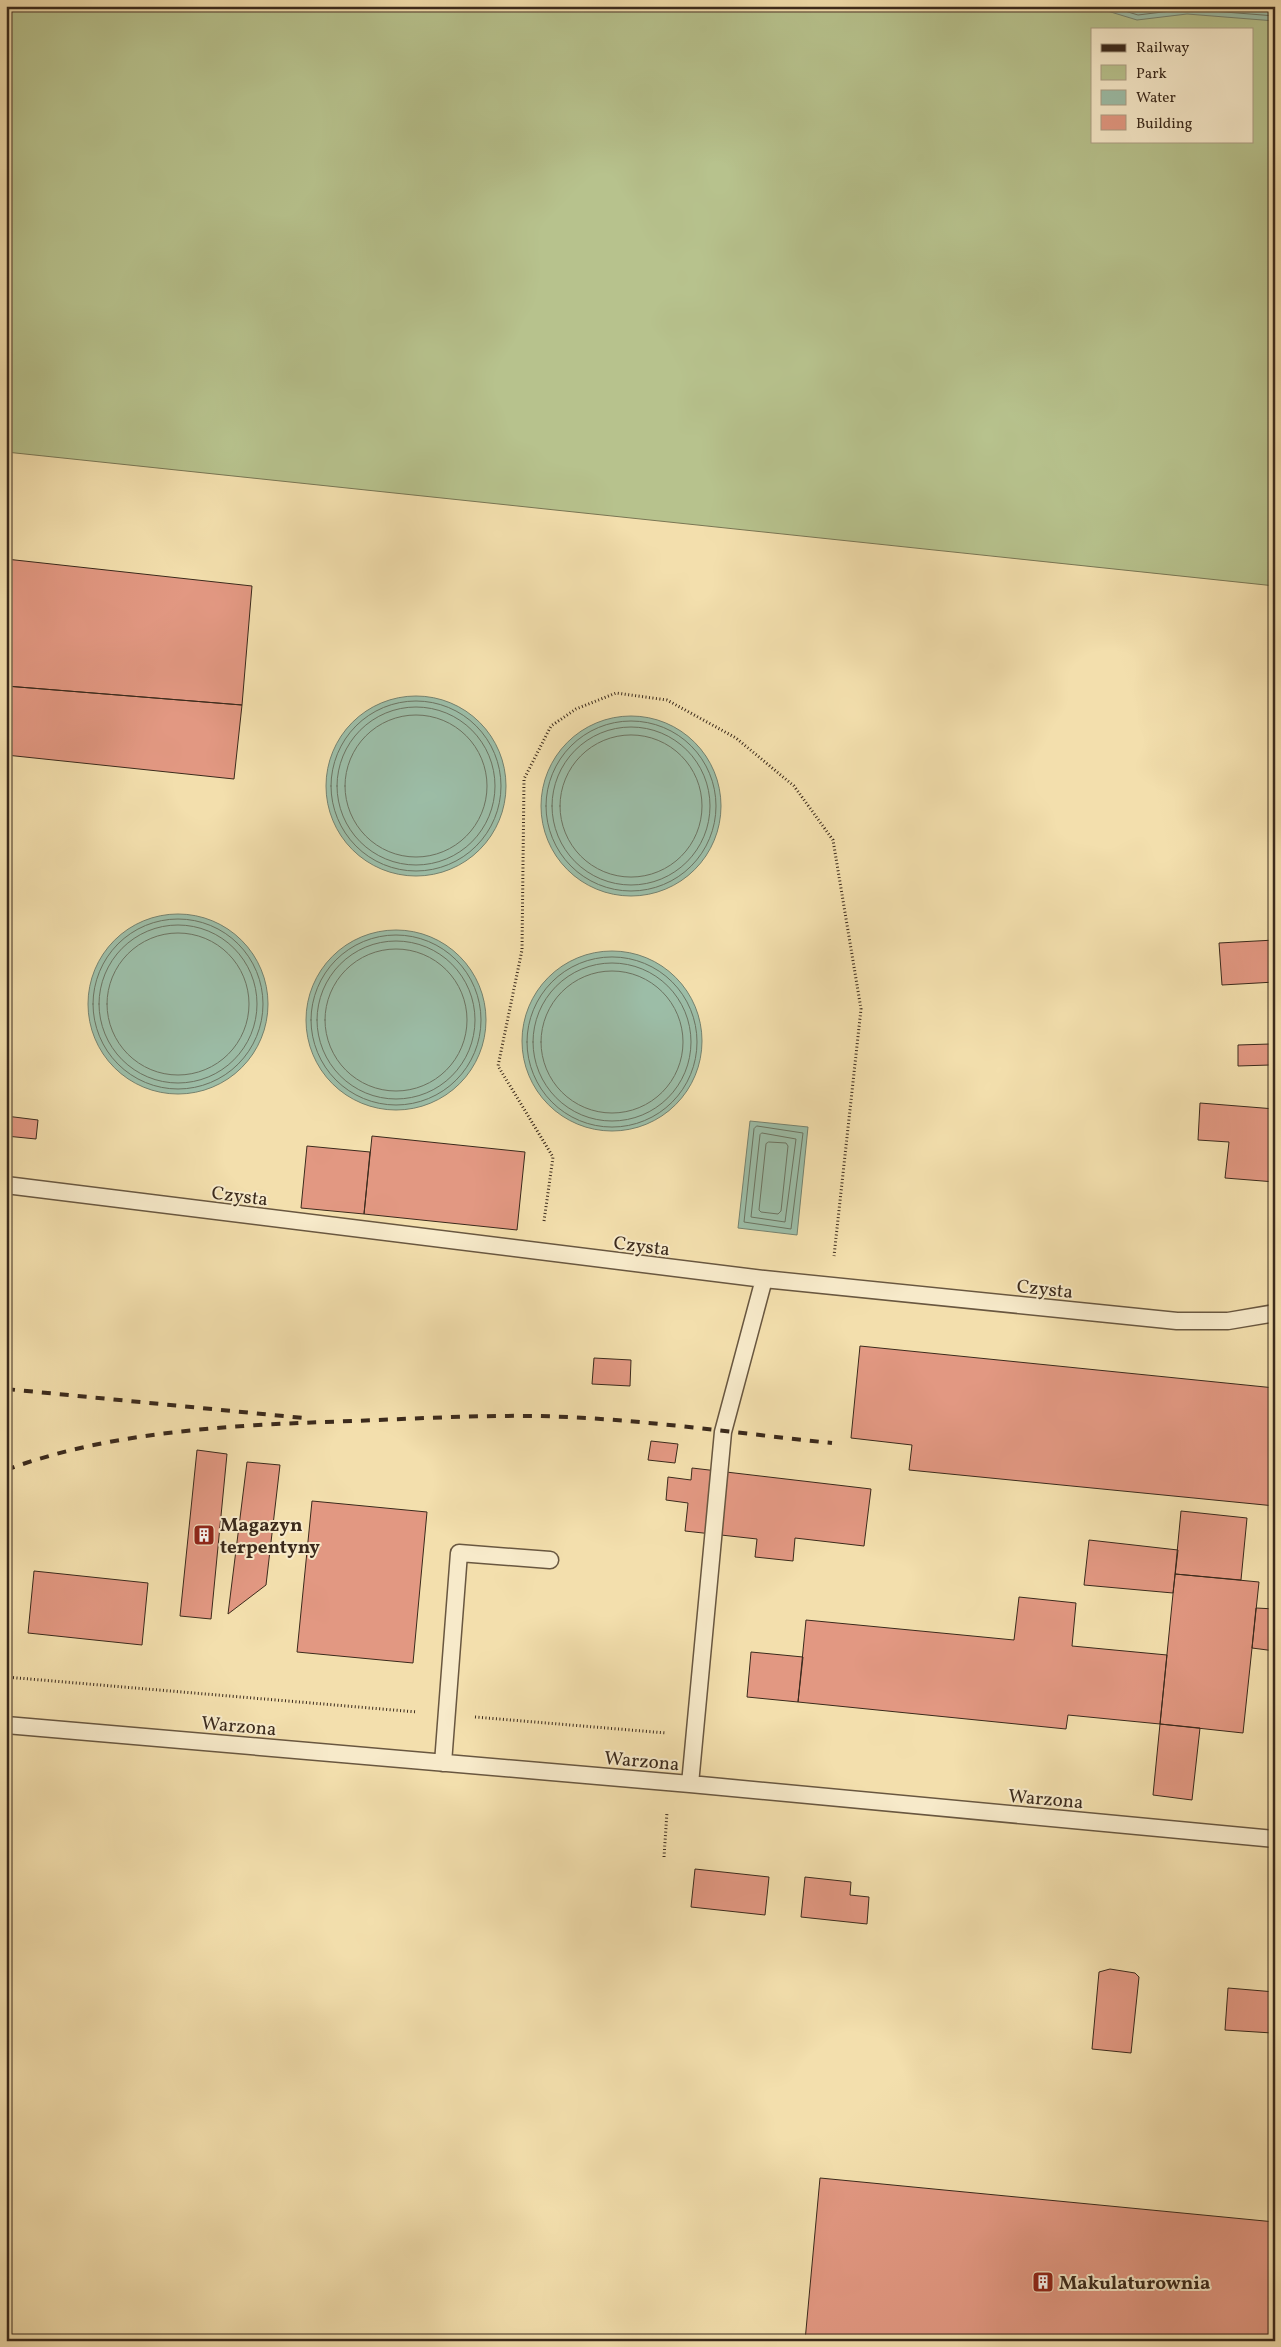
<svg xmlns="http://www.w3.org/2000/svg" width="1281" height="2347" viewBox="0 0 1281 2347" font-family="Vollkorn,serif">
<rect width="100%" height="100%" fill="#f3dfad"/>
<filter id="stains"><feTurbulence type="fractalNoise" baseFrequency=".004" numOctaves="4"/><feColorMatrix values="0 0 0 0 .2 0 0 0 0 .09 0 0 0 0 .02 0 0 0 .5 -.17"/></filter>
<radialGradient id="worn" r=".72"><stop offset=".6" stop-color="#630" stop-opacity="0"/><stop offset="1" stop-color="#630" stop-opacity=".3"/></radialGradient>
<path fill="#b7c28d" stroke="#797654" fill-rule="evenodd" d="M 6,6 L 1275,6 L 1275,586 L 6,452 ZM 1092,29 L 1252,29 L 1252,141 L 1092,141 Z"/>
<path fill="#9cbda7" stroke="#75826f" d="M 1091,6 L 1275,6 L 1275,21 L 1187,14 L 1137,20 Z
M326 786a90 90 0 1 1 180 0a90 90 0 1 1-180 0Z
M541 806a90 90 0 1 1 180 0a90 90 0 1 1-180 0Z
M88 1004a90 90 0 1 1 180 0a90 90 0 1 1-180 0Z
M306 1020a90 90 0 1 1 180 0a90 90 0 1 1-180 0Z
M522 1041a90 90 0 1 1 180 0a90 90 0 1 1-180 0Z
M 750,1121 L 808,1127 L 797,1235 L 738,1228 Z"/>
<g fill="none" stroke-linecap="round" stroke-linejoin="round">
<path stroke="#6c7462" stroke-width="1" d="M 1108,6 L 1138,15 L 1187,9 L 1275,16
M331 786a85 85 0 1 1 170 0a85 85 0 1 1-170 0Z
M337 786a79 79 0 1 1 158 0a79 79 0 1 1-158 0Z
M345 786a71 71 0 1 1 142 0a71 71 0 1 1-142 0Z
M546 806a85 85 0 1 1 170 0a85 85 0 1 1-170 0Z
M552 806a79 79 0 1 1 158 0a79 79 0 1 1-158 0Z
M560 806a71 71 0 1 1 142 0a71 71 0 1 1-142 0Z
M93 1004a85 85 0 1 1 170 0a85 85 0 1 1-170 0Z
M99 1004a79 79 0 1 1 158 0a79 79 0 1 1-158 0Z
M107 1004a71 71 0 1 1 142 0a71 71 0 1 1-142 0Z
M311 1020a85 85 0 1 1 170 0a85 85 0 1 1-170 0Z
M317 1020a79 79 0 1 1 158 0a79 79 0 1 1-158 0Z
M325 1020a71 71 0 1 1 142 0a71 71 0 1 1-142 0Z
M527 1042a85 85 0 1 1 170 0a85 85 0 1 1-170 0Z
M533 1042a79 79 0 1 1 158 0a79 79 0 1 1-158 0Z
M541 1042a71 71 0 1 1 142 0a71 71 0 1 1-142 0Z
M 757,1126 L 803,1133 L 791,1229 L 744,1222 L 754,1129 Z
M 762,1133 L 796,1139 L 785,1222 L 751,1217 L 760,1135 Z
M 769,1142 L 786,1143 L 788,1146 L 781,1211 L 778,1214 L 761,1212 L 759,1210 L 766,1144 Z"/>
</g>
<path fill="#e29882" stroke="#3b2a1c" d="M 6,559 L 252,586 L 242,705 L 6,686 Z
M 6,686 L 242,705 L 234,779 L 6,755 Z
M 1275,940 L 1275,982 L 1222,985 L 1219,943 Z
M 1270,1044 L 1270,1065 L 1238,1066 L 1238,1045 Z
M 1200,1103 L 1275,1109 L 1275,1182 L 1225,1178 L 1229,1142 L 1198,1140 Z
M 6,1116 L 38,1120 L 36,1139 L 6,1136 Z
M 372,1136 L 525,1152 L 517,1230 L 364,1214 Z
M 307,1146 L 370,1152 L 364,1214 L 301,1208 Z
M 860,1346 L 1275,1388 L 1275,1506 L 909,1470 L 912,1445 L 851,1438 Z
M 594,1358 L 631,1360 L 630,1386 L 592,1384 Z
M 651,1441 L 678,1444 L 675,1463 L 648,1460 Z
M 197,1450 L 227,1454 L 211,1619 L 180,1616 Z
M 247,1462 L 280,1465 L 266,1585 L 228,1614 Z
M 692,1468 L 871,1489 L 864,1546 L 795,1538 L 793,1561 L 755,1557 L 757,1539 L 685,1531 L 688,1503 L 666,1500 L 668,1477 L 691,1480 Z
M 312,1501 L 427,1512 L 413,1663 L 297,1652 Z
M 1181,1511 L 1247,1518 L 1241,1580 L 1175,1574 Z
M 1089,1540 L 1178,1550 L 1173,1593 L 1084,1585 Z
M 34,1571 L 148,1583 L 142,1645 L 28,1633 Z
M 1175,1574 L 1259,1582 L 1243,1733 L 1160,1724 Z
M 1019,1597 L 1076,1603 L 1072,1646 L 1167,1655 L 1160,1724 L 1068,1715 L 1066,1729 L 798,1702 L 806,1620 L 1014,1640 Z
M 1256,1608 L 1275,1609 L 1275,1651 L 1252,1648 Z
M 751,1652 L 803,1657 L 798,1702 L 747,1697 Z
M 1160,1724 L 1200,1728 L 1192,1800 L 1153,1795 Z
M 695,1869 L 769,1877 L 765,1915 L 691,1907 Z
M 805,1877 L 851,1882 L 850,1895 L 869,1897 L 867,1924 L 801,1917 Z
M 1110,1969 L 1135,1973 L 1139,1977 L 1131,2053 L 1092,2049 L 1099,1972 Z
M 1228,1988 L 1275,1992 L 1272,2033 L 1225,2030 Z
M 820,2178 L 1275,2222 L 1275,2341 L 805,2341 Z"/>
<g fill="none" stroke-linecap="round" stroke-linejoin="round">
<g stroke="#695740" stroke-width="19">
<path id="lane" d="M 6,1185 L 764,1279 L 1177,1321 L 1228,1321 L 1275,1313
M 6,1725 L 690,1784 L 1275,1839
M 443,1763 L 459,1553 L 550,1560
M 690,1784 L 723,1432 L 764,1279"/>
</g>
<path stroke="#3b2a1c" stroke-width="3" stroke-dasharray="1 2.5" stroke-linecap="butt" d="M 544,1221 L 553,1157 L 498,1066 L 522,950 L 524,779 L 551,726 L 576,709 L 616,693 L 667,700 L 736,738 L 794,786 L 833,840 L 861,1009 L 834,1256
M 6,1677 L 417,1712
M 475,1717 L 666,1733
M 664,1857 L 667,1812"/>
<use href="#lane" stroke="#f7eaca" stroke-width="16"/>
<path stroke="#3b2a1c" stroke-width="4" stroke-dasharray="9 9" stroke-linecap="butt" d="M 6,1389 L 304,1418
M 6,1470 C 105,1433 219,1426 323,1422 C 394,1420 466,1415 537,1416 C 635,1418 734,1433 832,1443"/>
</g>
<defs>
<g id="building-square" transform="scale(1.125)"><rect x="-9" y="-9" width="18" height="18" rx="4" fill="#8f2418" stroke="#f7eaca"/><path d="M-4-6H4V6H1V3H-1V6H-4ZM-2.5-4.3h1.7v1.8h-1.7ZM.8-4.3h1.7v1.8H.8ZM-2.5-1h1.7V.8h-1.7ZM.8-1h1.7V.8H.8Z" fill="#fff"/></g>
</defs>
<g fill-rule="evenodd">
<use href="#building-square" x="204" y="1535"/>
<use href="#building-square" x="1043" y="2282"/>
</g>
<g text-anchor="middle" stroke-width="4" stroke-linejoin="round" paint-order="stroke">
<g font-size="19" fill="#3b2a1c" stroke="#f7eaca">
<text transform="translate(240 1195) rotate(7)" y="7">Czysta</text>
<text transform="translate(642 1245) rotate(7)" y="7">Czysta</text>
<text transform="translate(1045 1288) rotate(6)" y="7">Czysta</text>
<text transform="translate(239 1725) rotate(5)" y="7">Warzona</text>
<text transform="translate(642 1760) rotate(5)" y="7">Warzona</text>
<text transform="translate(1046 1798) rotate(5)" y="7">Warzona</text>
</g>
<g font-size="19" font-weight="bold" fill="#3b2a1c" stroke="#f7eaca" text-anchor="start">
<text x="220" y="1531">Magazyn<tspan x="220" dy="22">terpentyny</tspan></text>
<text x="1059" y="2289">Makulaturownia</text>
</g>
</g>
<rect width="1281" height="2347" fill="none" stroke="#f3dfad" stroke-width="25"/>
<rect x="8" y="8" width="1266" height="2332" fill="none" stroke="#3b2a1c" stroke-width="2.5"/>
<rect x="12" y="12" width="1256" height="2322" fill="none" stroke="#3b2a1c"/>
<rect x="1091" y="28" width="162" height="115" fill="#f7eaca" stroke="#ac9d84"/>
<rect x="1101" y="44" width="25" height="8" fill="#3b2a1c" stroke="#ac9d84"/>
<text x="1136" y="52" font-size="15" fill="#3b2a1c">Railway</text>
<rect x="1101" y="65" width="25" height="15" fill="#b7c28d" stroke="#ac9d84"/>
<text x="1136" y="78" font-size="15" fill="#3b2a1c">Park</text>
<rect x="1101" y="90" width="25" height="15" fill="#9cbda7" stroke="#ac9d84"/>
<text x="1136" y="102" font-size="15" fill="#3b2a1c">Water</text>
<rect x="1101" y="115" width="25" height="15" fill="#e29882" stroke="#ac9d84"/>
<text x="1136" y="128" font-size="15" fill="#3b2a1c">Building</text>
<rect width="100%" height="100%" filter="url(#stains)"/>
<rect width="100%" height="100%" fill="url(#worn)"/>
</svg>
